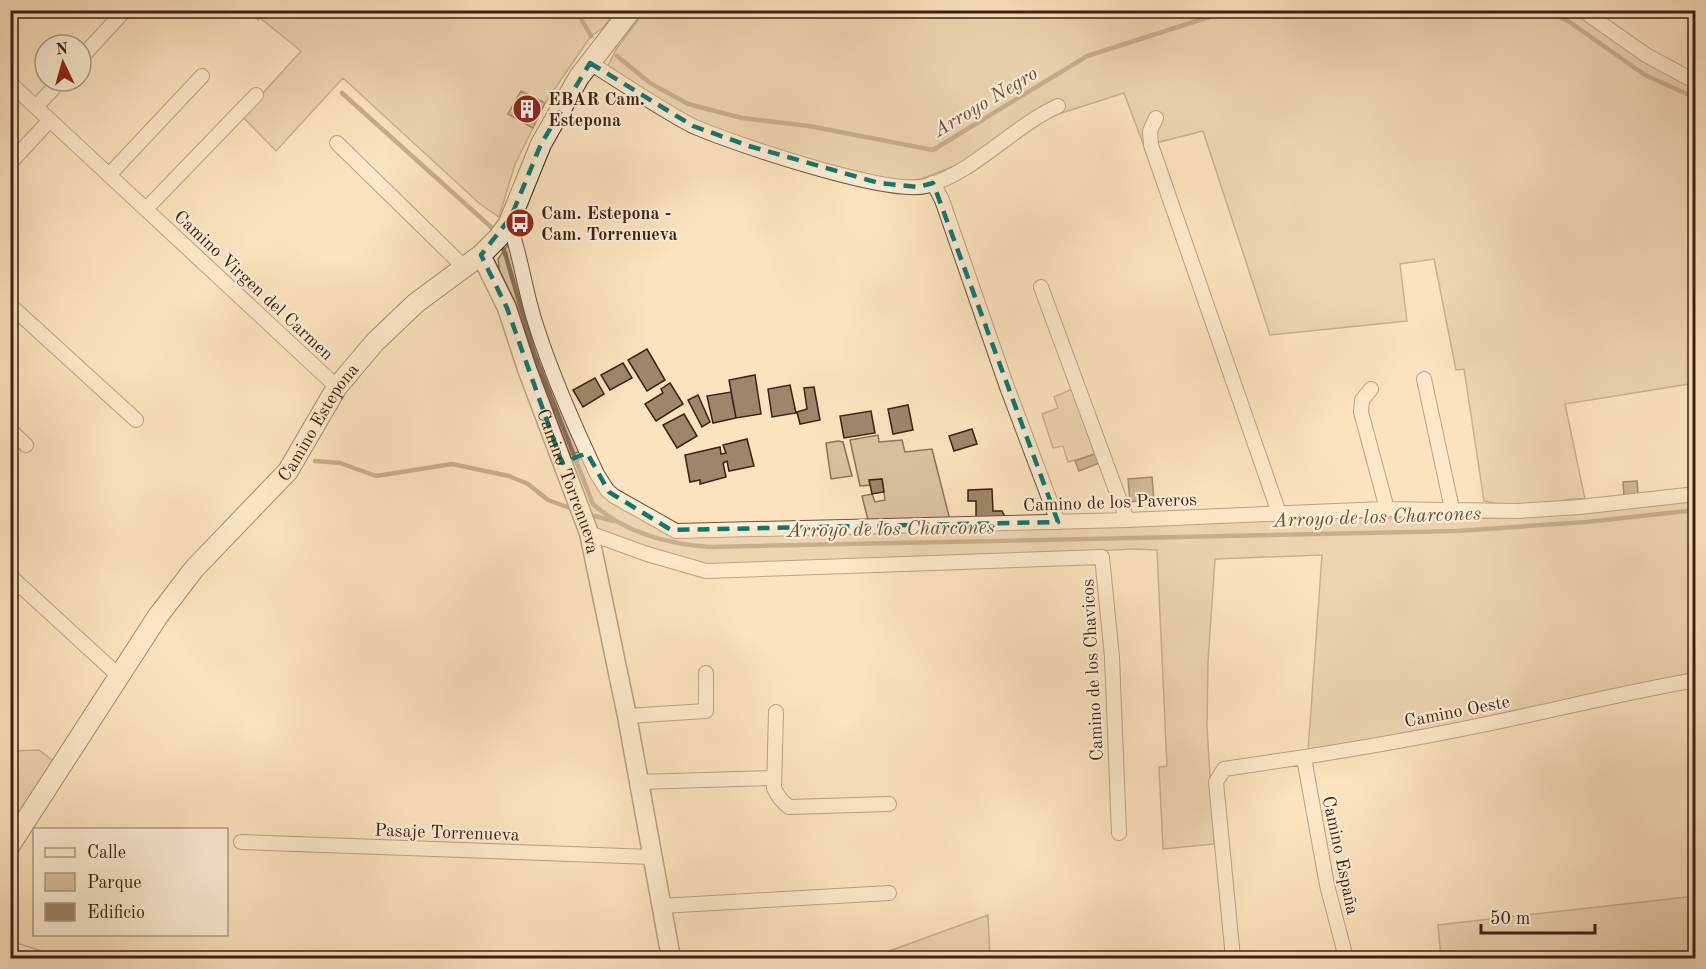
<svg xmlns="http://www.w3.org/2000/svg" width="1706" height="969" viewBox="0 0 1706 969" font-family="'Old Standard TT',serif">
<rect width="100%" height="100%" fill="#fbe3bf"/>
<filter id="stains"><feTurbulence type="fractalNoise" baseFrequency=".00333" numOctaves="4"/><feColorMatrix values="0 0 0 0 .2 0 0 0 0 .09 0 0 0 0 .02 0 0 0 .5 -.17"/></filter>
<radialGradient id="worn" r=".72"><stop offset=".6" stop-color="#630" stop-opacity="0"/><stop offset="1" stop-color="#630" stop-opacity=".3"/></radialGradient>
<path fill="#dac2a1" stroke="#8a7259" stroke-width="1.5" d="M 246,11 L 616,11 L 603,28 L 591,36 L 545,103 L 521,92 L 508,114 L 533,128 L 515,164 L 499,217 L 480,204 L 343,78 L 276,151 L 242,116 L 301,51 L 260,18 L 258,20 Z
M 645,11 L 1570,11 L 1695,88 L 1695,383 L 1565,404 L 1585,499 C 1568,496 1553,506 1537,507 C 1520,509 1501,504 1484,501 L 1464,369 L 1456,370 L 1434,259 L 1400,264 L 1407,321 L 1270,335 L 1203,131 L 1144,146 L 1124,93 L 1043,119 L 958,176 L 952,167 L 921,179 L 896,181 L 778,152 L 703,124 L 669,106 L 608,66 L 617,48 Z
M 510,242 L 523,305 L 541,359 L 529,363 L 500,275 L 498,259 Z
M 544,367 L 579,452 L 566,456 L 533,371 Z
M 1072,389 L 1095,454 L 1068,462 L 1063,446 L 1053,448 L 1042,414 L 1058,408 L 1054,397 Z
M 878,435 L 879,442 L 902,440 L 905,452 L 932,449 L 950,520 L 868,520 L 862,496 L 872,494 L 875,502 L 885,500 L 882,479 L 870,480 L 871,485 L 860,486 L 850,440 Z
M 838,441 L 843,442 L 852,476 L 831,479 L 826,443 Z
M 586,457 L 601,492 L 670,534 L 1319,518 L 1486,518 L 1579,512 L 1695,499 L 1695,672 L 1449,727 L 1308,752 L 1322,555 L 1215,559 L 1208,661 L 1207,726 L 1214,844 L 1163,849 L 1159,767 L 1167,766 L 1157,550 L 1133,549 L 1010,555 L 708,565 L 681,560 L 613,536 L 597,528 L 590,516 L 569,464 Z
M 39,750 L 53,761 L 11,830 L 11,751 Z
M 1695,896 L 1695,958 L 1441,958 L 1438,925 Z
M 988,915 L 990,958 L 870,958 Z"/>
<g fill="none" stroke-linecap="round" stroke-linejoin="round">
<path stroke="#876e56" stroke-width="4.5" d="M 576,10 L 591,36
M 1546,10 L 1568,21 L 1645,75 L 1696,98
M 617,56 L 650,83 L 688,104 L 742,118 L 809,126 L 933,150 L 1087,56 L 1231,10
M 342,93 L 491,227 L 494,233
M 500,243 L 505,253 L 534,353 L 593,504 C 625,533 668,544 709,547 L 1457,531 L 1586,522 L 1696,510
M 315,461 L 340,463 L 376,476 L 452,464 L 509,476 L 528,484 L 548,500 L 570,508
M 595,516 L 613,521"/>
</g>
<path fill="#9f866b" stroke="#3b2111" stroke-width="1.5" d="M 521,91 L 545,103 L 533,128 L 508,114 Z
M 647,349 L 665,380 L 647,391 L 628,360 Z
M 623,363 L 632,378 L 610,390 L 601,375 Z
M 755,375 L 761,414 L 736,418 L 729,380 Z
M 595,378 L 604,394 L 583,407 L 573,390 Z
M 670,383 L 683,404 L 656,421 L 645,404 L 663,393 L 661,389 Z
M 790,385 L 796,413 L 772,417 L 768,389 Z
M 814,387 L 820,420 L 800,424 L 797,412 L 807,409 L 804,388 Z
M 731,392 L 736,418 L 713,423 L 707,396 Z
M 698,395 L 710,422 L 702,427 L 688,400 Z
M 908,405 L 913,430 L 893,434 L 888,409 Z
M 871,411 L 875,433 L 844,438 L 840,416 Z
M 684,414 L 697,436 L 677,448 L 663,425 Z
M 972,429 L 977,444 L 954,451 L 949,436 Z
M 747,439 L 754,466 L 729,471 L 727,461 L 723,463 L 726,477 L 700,484 L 700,480 L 690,482 L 685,455 L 720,447 L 721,454 L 726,453 L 723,445 Z
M 1095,454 L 1099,463 L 1079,471 L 1075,461 Z
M 1152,477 L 1154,499 L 1130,502 L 1128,479 Z
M 882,479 L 884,492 L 872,494 L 869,480 Z
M 1637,481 L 1638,494 L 1624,496 L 1623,482 Z
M 992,489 L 993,511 L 1002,511 L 1006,519 L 976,520 L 976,501 L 968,501 L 968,490 Z"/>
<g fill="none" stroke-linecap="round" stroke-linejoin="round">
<g stroke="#6b523c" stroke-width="16">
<path id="minor" d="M 1582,10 L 1646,55 L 1696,82
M 81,58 L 125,10
M 590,63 C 614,78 638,94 663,109 C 673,115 684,122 695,127 C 735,144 888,196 926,186 C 975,172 1012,127 1058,106
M 10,83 L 337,387
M 36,107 L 60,81
M 1156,118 L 1150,131 L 1151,145 L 1279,513
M 337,143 L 464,267
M 10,163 L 50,120
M 109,175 L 202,76
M 933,183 L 942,200 L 1007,387 L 1058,522
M 146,209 L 256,95
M 509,223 C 521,256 525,292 536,325 C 552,376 574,425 597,474 L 607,490 L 614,496 L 676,531 L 1127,520 L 1384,509 L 1517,511 L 1580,507 L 1696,494
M 1041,287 L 1127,520
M 10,305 L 136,420
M 1424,379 L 1452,509
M 1371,389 L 1362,400 L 1361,412 L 1387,509
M 10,430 L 26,445
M 589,533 L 647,554 L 706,571 L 1102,557 L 1112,657 L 1119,833
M 10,576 L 119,676
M 776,712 L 774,788 C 778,797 782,802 789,807 L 889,804
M 627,716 L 706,711 L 706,673
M 1304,758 L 1327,885 L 1346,958
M 638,782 L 773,778
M 241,842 L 652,857
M 661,906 L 889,893
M 10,949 L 39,958
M 1233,958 L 1216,782 L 1224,769 C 1307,757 1390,744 1472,727 C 1547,712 1620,693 1696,680"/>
</g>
<g stroke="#6b523c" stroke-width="21">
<g id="tertiary">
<path id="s1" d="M 481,255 L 507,308 L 527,369 L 589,533 L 627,716 L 671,958"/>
</g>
</g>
<g stroke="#3b2111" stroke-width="22">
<g id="secondary">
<path id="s2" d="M 10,845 L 158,616 L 194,569 L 288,471 L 337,387 L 375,342 L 416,303 L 481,255 L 499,237 L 509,223 L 541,144 L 579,77 L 631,10"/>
</g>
</g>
<use href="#minor" stroke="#fcedd5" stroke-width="14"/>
<use href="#tertiary" stroke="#fcedd5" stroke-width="18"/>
<use href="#secondary" stroke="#fcedd5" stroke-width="20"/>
</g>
<path d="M0 0H1706V969H0ZM 590,63 L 693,126 L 749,146 L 879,183 L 918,187 L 933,183 L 1058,522 L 671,530 L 609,492 L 587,453 L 562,463 L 507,308 L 481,255 L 511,217 L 541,144 Z" fill="#fbe3bf" fill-opacity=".55" fill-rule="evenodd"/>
<path fill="none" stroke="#0f766e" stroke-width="4.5" stroke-dasharray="12 8" stroke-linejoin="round" d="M 590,63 L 693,126 L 749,146 L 879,183 L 918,187 L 933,183 L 1058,522 L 671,530 L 609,492 L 587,453 L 562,463 L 507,308 L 481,255 L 511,217 L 541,144 Z"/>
<defs>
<g id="building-disc" transform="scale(1.5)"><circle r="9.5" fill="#8f2418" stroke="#fcedd5"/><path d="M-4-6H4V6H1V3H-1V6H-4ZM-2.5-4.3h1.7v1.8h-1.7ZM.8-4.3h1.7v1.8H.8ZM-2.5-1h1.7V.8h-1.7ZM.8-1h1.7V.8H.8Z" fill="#fff"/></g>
<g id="bus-disc" transform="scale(1.5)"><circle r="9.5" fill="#8f2418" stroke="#fcedd5"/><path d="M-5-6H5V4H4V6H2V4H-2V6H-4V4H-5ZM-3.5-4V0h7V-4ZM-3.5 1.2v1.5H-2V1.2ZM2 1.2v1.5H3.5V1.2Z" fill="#fff"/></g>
</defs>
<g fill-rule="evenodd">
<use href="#building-disc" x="527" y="109"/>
<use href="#bus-disc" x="520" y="223"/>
</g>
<g text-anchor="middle" stroke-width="4.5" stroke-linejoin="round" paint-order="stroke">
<g font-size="18" font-weight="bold" fill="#3b2111" stroke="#fcedd5" text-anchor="start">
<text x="548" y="105">EBAR Cam.<tspan x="548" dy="21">Estepona</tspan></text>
<text x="541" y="219">Cam. Estepona -<tspan x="541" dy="21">Cam. Torrenueva</tspan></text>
</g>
<g font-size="18" fill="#3b2111" stroke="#fcedd5">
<text transform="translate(254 285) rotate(43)" y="6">Camino Virgen del Carmen</text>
<text dy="6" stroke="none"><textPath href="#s2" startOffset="525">Camino Estepona</textPath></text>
<text dy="6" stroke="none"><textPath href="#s1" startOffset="243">Camino Torrenueva</textPath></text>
<text transform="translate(1110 502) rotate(-2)" y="6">Camino de los Paveros</text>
<text transform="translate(1092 670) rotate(-93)" y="6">Camino de los Chavicos</text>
<text transform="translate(1457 711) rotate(-11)" y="6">Camino Oeste</text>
<text transform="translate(447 832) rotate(2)" y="6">Pasaje Torrenueva</text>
<text transform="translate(1341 855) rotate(78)" y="6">Camino España</text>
</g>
<g font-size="20" font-style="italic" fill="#674e39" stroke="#fcedd5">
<text transform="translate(985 101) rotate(-31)" y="7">Arroyo Negro</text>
<text transform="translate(1377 516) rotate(-2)" y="7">Arroyo de los Charcones</text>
<text transform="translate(891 528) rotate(-1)" y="7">Arroyo de los Charcones</text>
</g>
</g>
<rect width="1706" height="969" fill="none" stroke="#fbe3bf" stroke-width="36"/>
<rect x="12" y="12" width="1682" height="945" fill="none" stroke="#3b2111" stroke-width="3"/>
<rect x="18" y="18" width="1670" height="933" fill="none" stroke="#3b2111" stroke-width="1.5"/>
<rect x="33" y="828" width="195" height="108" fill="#fcedd5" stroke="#af9b87" stroke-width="1.5"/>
<rect x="45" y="848" width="30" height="9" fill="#fcedd5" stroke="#af9b87" stroke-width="1.5"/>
<text x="87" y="858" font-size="18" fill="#3b2111">Calle</text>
<rect x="45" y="873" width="30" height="18" fill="#dac2a1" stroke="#af9b87" stroke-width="1.5"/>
<text x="87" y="888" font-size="18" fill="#3b2111">Parque</text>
<rect x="45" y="903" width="30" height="18" fill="#9f866b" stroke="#af9b87" stroke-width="1.5"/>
<text x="87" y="918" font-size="18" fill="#3b2111">Edificio</text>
<g transform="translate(63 63) rotate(355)"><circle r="28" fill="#fcedd5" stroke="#af9b87" stroke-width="1.5"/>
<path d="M0-4.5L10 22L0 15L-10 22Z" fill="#8f2418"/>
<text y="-9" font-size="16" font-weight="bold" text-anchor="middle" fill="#3b2111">N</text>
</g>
<path d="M1481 924v9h114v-9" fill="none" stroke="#3b2111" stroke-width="3"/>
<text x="1490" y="924" font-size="18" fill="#3b2111" stroke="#fcedd5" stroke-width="4.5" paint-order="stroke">50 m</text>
<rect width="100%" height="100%" filter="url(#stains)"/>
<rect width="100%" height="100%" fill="url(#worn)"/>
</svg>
